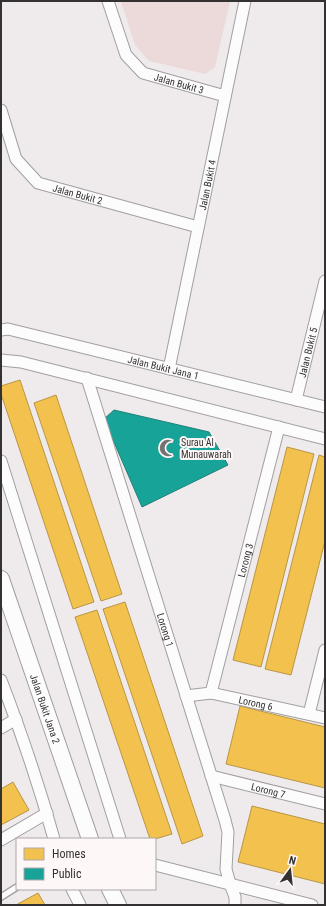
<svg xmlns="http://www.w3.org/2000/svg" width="326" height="906" viewBox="0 0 326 906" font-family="'Roboto Condensed',sans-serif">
<rect width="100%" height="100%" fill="#efeaeb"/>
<path fill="#ecdada" d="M 121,1 L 230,1 L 215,67 L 205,74 L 149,61 L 135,45 Z"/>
<path fill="#f2c14e" stroke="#b99645" d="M 20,380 L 94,602 L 73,609 L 1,394 L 1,386 Z
M 56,395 L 122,594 L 101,601 L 34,403 Z
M 287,447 L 314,454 L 261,667 L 233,660 Z
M 319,455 L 325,457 L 325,541 L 291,675 L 265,669 Z
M 125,602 L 203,836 L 182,844 L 103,609 Z
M 97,610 L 172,834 L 155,839 L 150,839 L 75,617 Z
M 240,706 L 325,727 L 325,788 L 226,764 Z
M 13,782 L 29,810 L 1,825 L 1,789 Z
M 252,806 L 325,824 L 325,884 L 238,862 Z
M 38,893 L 45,905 L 16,905 Z"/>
<path fill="#17a398" stroke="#1f8179" d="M 114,410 L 209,432 L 228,465 L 142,507 L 104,419 Z"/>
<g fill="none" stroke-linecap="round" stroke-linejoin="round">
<g stroke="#a29fa0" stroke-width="8">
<path id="lane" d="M 1,897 L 17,887"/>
</g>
<g stroke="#a29fa0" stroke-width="13">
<g id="street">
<path id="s1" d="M 108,1 L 126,55 L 143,73 L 225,96"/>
<path id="s2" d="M 1,110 L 16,159 L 38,183 L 198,227"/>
<path id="s3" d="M 1,330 L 8,329 L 325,407"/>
<path d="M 1,360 L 21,362 L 325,439"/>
<path id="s4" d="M 169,369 L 245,1"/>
<path id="s5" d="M 87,378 L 225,820 L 228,832 L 226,869 L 230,884 L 235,897 L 235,905"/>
<path id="s6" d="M 296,400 L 325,281"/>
<path d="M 1,461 L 120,839"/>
<path d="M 1,680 C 21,732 39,785 54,839"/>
<path id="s7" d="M 211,693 L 279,427"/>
<path id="s8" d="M 186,696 L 211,693 L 325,718"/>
<path d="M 309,714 L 325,650"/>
<path d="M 1,728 L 16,719"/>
<path id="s9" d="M 211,776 L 325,804"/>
<path d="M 1,840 L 47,813"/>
<path d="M 155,865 L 312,905"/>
<path d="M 72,889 L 80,905"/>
</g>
</g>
<g stroke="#a29fa0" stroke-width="18">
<g id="secondary">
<path id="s10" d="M 1,579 L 90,839"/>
<path d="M 110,889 L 118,905"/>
</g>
</g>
<use href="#lane" stroke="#fdfcfc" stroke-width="5.5"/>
<use href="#street" stroke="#fdfcfc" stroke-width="11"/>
<use href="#secondary" stroke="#fdfcfc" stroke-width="16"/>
</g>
<defs>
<g id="mosque-bare" transform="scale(1.38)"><path d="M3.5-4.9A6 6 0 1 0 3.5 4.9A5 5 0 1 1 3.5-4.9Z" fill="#757272" stroke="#fef7f7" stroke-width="2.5" paint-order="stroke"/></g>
</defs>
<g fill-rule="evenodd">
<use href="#mosque-bare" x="168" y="448"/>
</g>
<g text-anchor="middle" stroke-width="4" stroke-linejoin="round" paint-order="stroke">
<g font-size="10" fill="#333131" stroke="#fef7f7">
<text dy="4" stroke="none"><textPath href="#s1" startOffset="119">Jalan Bukit 3</textPath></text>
<text dy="4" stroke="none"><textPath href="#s4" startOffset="188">Jalan Bukit 4</textPath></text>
<text dy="4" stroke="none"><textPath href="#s2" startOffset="125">Jalan Bukit 2</textPath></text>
<text dy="4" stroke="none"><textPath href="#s6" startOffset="49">Jalan Bukit 5</textPath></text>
<text dy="4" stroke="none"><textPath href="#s3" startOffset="167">Jalan Bukit Jana 1</textPath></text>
<text dy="4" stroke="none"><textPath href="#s7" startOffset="137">Lorong 3</textPath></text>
<text dy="4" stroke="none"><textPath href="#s5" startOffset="264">Lorong 1</textPath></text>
<text dy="4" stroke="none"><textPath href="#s8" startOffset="71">Lorong 6</textPath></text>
<text dy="4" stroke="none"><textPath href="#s10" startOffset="137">Jalan Bukit Jana 2</textPath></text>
<text dy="4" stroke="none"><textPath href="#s9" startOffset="59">Lorong 7</textPath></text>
</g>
<g font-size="10" fill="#333131" stroke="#fef7f7" text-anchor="start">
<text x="181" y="446">Surau Al<tspan x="181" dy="12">Munauwarah</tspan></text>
</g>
</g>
<rect width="326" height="906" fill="none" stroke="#333131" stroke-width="4"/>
<rect x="16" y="838" width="140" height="52" fill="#fef7f7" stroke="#ada8a8"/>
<rect x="24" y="848" width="20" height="12" fill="#f2c14e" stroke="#ada8a8"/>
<text x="52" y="858" font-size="12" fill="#333131">Homes</text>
<rect x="24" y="868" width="20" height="12" fill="#17a398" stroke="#ada8a8"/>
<text x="52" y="878" font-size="12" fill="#333131">Public</text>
<g transform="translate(290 870) rotate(15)" stroke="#fef7f7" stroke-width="3" paint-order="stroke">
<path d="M0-3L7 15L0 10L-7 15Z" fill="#333131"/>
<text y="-6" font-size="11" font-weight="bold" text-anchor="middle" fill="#333131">N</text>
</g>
</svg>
